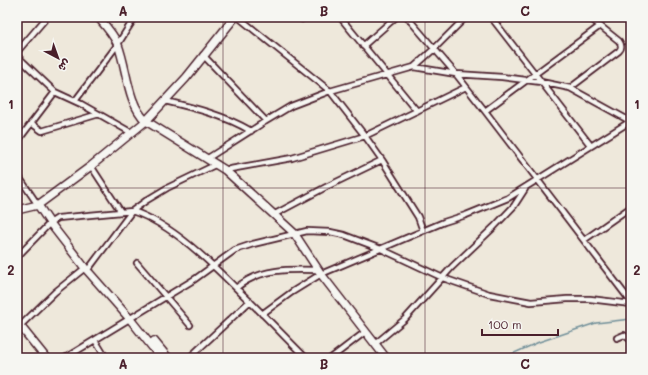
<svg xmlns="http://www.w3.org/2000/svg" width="648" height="375" viewBox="0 0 648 375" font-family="Mali,'Playpen Sans Arabic',sans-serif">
<rect width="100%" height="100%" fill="#eee8db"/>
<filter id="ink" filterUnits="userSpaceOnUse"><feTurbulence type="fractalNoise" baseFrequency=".025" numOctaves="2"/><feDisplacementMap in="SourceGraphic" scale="8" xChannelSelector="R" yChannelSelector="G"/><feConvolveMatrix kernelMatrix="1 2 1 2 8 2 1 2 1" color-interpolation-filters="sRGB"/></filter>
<g filter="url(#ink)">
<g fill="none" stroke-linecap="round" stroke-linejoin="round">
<path stroke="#708f99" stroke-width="1.5" d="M 503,358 L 539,342 L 596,323 L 631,319"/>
<g stroke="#4a1f2b" stroke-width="8">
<path id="street" d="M 238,17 L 330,91 L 365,136 L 382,160 L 418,217 L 423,231
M 340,17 L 417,111
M 407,17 L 456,74 L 485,111 L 631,302
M 491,17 L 591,146
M 302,19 L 304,17
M 597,23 L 605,17
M 363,46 L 396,17
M 17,52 L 47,17
M 203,55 L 266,121
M 17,56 L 55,92 L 81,104 L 132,133
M 414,67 L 456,74 L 502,77 L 541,82 L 570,88 L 630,121
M 570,88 L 619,51 C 622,48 622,45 619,41 L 589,17
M 75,101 L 118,44 L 135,17
M 165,101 C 195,108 224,115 251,131
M 485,111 L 600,26
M 31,123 L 42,131 L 99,114
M 17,142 L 55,92
M 208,158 L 266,121 L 291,106 L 330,91 L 414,67 L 434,49 L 466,17
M 91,166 L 121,212
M 225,170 L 292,158 L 365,136 L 466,87
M 17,174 L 38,205
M 275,214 L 326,187 L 382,160
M 584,240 L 631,207
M 17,257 L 50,223 L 58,218 L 132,211 C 172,224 210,262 239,291 C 262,313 284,336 306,358
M 137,263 L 190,325
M 90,267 L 132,211 L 147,200 L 167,188 L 217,164
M 236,288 C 260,268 289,269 318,270
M 262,314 L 292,292 L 321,274 L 444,222 L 466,215 L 508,198 L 631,121
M 20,326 L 55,292 L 85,268
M 617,338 L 624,335 L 631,340
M 95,340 L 106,358
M 375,344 L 405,319 L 452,267 L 494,227 L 514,206 L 525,189
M 65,358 L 195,279 L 235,250 L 253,244 L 307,231 L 330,232 L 344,235 L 381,249 L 443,278 L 489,294 L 531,302 L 567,299 L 590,299 L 631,304
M 189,358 L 250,301
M 295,358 L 302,354
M 331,358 L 365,332"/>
</g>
<g stroke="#4a1f2b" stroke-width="10">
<path id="secondary" d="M 98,17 C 105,25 114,35 118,45 C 127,68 127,103 146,121 L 225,170 L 294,233 L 321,274 L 386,358
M 38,205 L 50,223 L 85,268 L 130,319 L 161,358
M 17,210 L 38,205 L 91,166 L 146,121 L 186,78 L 235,17
M 17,322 L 46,358
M 154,341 L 168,358"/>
</g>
<use href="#street" stroke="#f6f6f2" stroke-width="4.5"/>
<use href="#secondary" stroke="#f6f6f2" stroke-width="7"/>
</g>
</g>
<path fill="none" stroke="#4a1f2b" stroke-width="1" stroke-opacity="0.55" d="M 223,17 L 223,358M 425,17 L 425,358M 17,188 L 631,188"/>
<rect width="648" height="375" fill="none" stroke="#f6f6f2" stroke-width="44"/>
<g transform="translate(58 58) rotate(139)" stroke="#f6f6f2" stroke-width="3" paint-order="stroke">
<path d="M0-3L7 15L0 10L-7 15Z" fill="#4a1f2b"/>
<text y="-6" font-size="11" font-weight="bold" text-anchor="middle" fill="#4a1f2b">ش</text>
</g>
<path d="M482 329v6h76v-6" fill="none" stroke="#4a1f2b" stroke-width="2"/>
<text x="488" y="329" font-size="12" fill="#4a1f2b" stroke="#f6f6f2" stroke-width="3" paint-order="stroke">100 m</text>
<rect x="22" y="22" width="604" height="331" fill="none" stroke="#4a1f2b" stroke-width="1.5"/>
<g font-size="13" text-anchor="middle" font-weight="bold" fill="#4a1f2b">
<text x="123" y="16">A</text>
<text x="324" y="16">B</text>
<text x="525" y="16">C</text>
<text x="11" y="109">1</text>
<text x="637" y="109">1</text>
<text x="11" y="275">2</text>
<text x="637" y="275">2</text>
<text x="123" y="369">A</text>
<text x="324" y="369">B</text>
<text x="525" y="369">C</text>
</g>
</svg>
